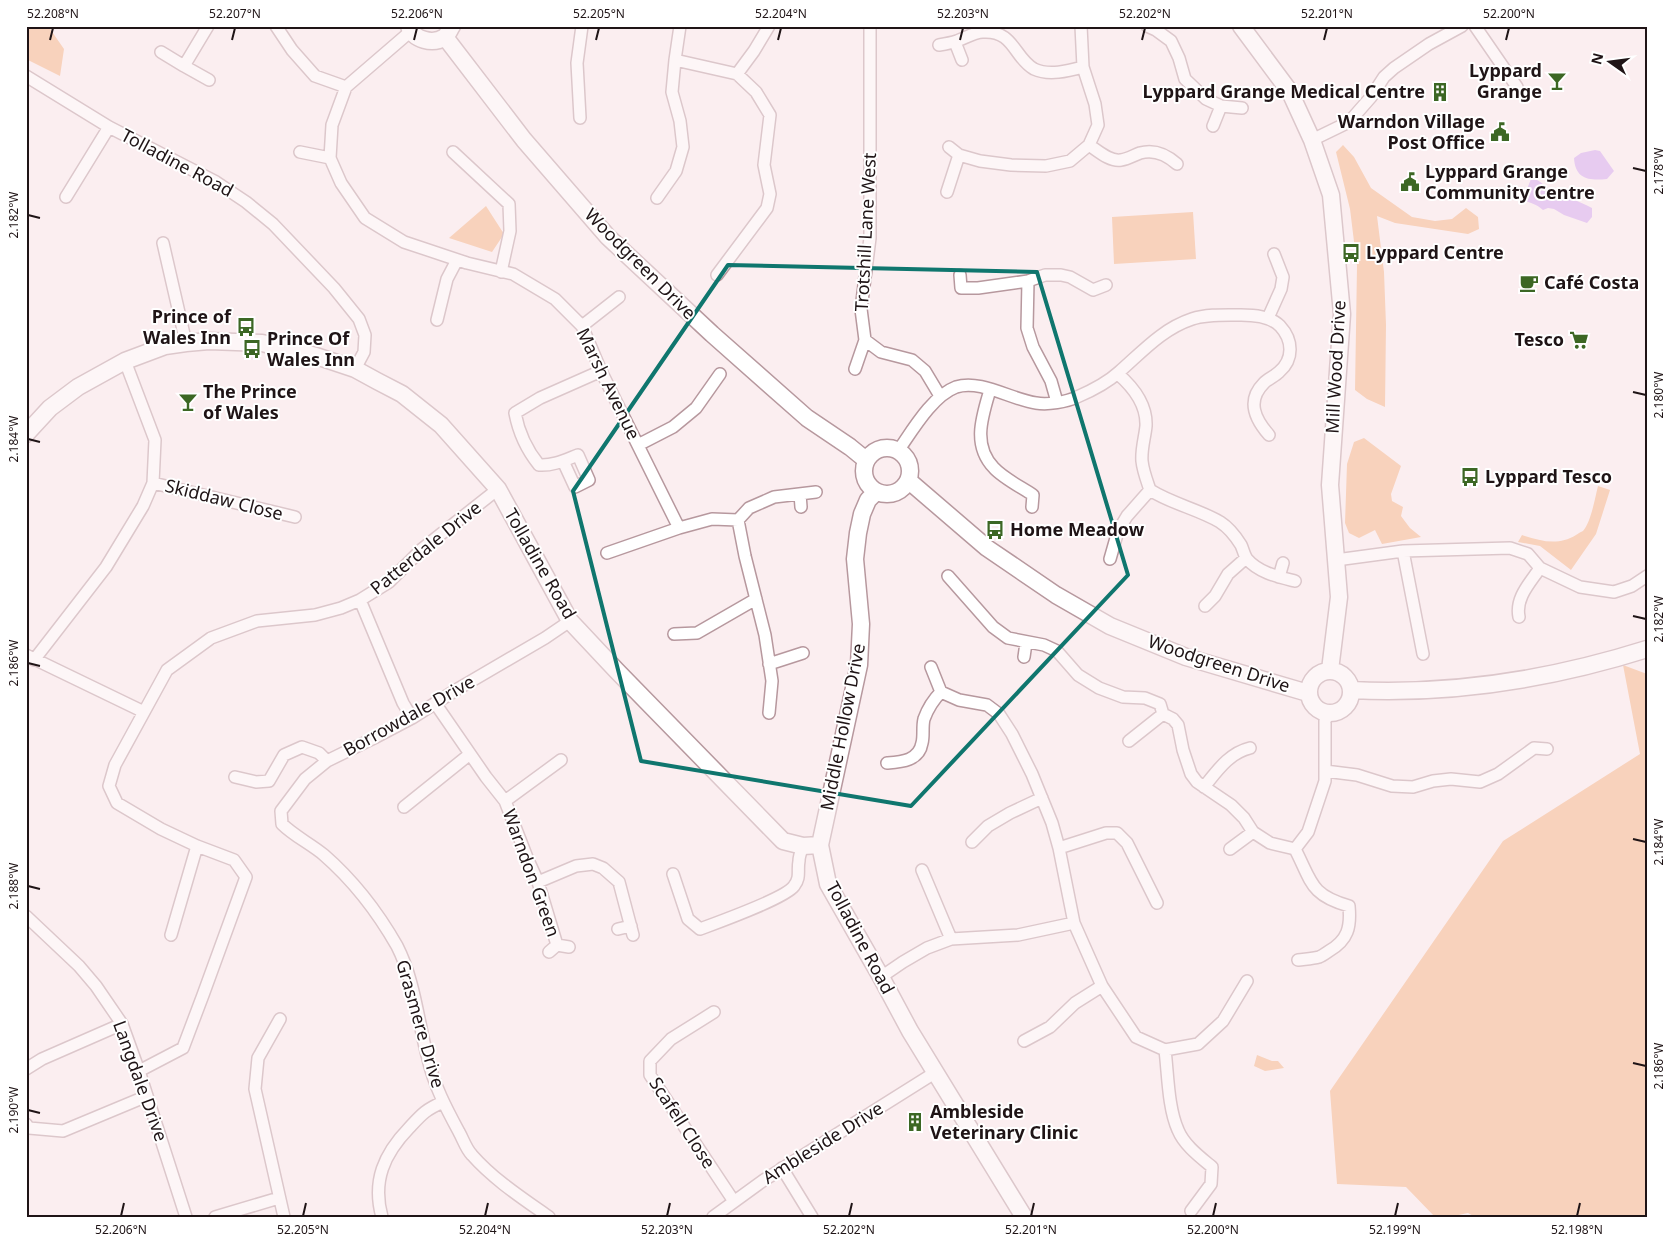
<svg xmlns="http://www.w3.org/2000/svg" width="1673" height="1243" viewBox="0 0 1673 1243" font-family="'Noto Sans',sans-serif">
<rect width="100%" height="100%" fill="#fbeef0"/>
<path fill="#f3af7d" d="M 26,26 L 48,26 L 64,49 L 60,76 L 26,59 Z
M 1343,145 L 1354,157 L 1371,188 L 1412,217 L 1435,221 L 1452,219 L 1466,208 L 1478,217 L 1479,229 L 1468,234 L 1395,223 L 1377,216 L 1384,272 L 1386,325 L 1385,407 L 1367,399 L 1355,390 L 1357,266 L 1350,209 L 1336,152 Z
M 486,206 L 504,234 L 492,252 L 449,238 Z
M 1193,212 L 1196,259 L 1114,264 L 1112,217 Z
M 1364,438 L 1401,466 L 1391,494 L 1392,501 L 1403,507 L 1401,516 L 1410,528 L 1421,537 L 1382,544 L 1375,530 L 1359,538 L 1349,533 L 1345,523 L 1347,464 L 1354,442 Z
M 1598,486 L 1610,490 L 1596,534 L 1571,570 L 1540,546 L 1518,542 L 1522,535 C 1541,541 1558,546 1576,535 C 1576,535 1582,531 1583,531 C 1591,522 1595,498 1598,486 Z
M 1623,665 L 1647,674 L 1647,1217 L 1475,1217 L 1468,1213 L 1449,1217 L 1435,1217 L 1406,1187 L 1337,1184 L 1330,1091 L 1503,841 L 1640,754 Z
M 1257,1055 L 1272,1061 L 1278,1061 L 1284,1068 L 1265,1071 L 1254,1066 Z"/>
<path fill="#cfa1ef" d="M 1595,150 L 1600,151 L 1614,171 L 1607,179 C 1589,181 1575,179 1574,158 L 1581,153 Z
M 1531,179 C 1539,179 1541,183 1548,188 C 1561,196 1578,200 1592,208 L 1592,217 L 1587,223 L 1564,215 L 1554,209 L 1548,208 L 1543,210 C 1536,203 1530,204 1523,199 Z"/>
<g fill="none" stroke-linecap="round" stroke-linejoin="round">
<g stroke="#b7989e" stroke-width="14">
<path id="street" d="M 208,26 L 184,66 L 209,80
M 276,26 L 292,50 L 315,76 L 346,87
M 870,26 L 870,238 L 861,309 L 865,340 L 881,352 L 912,360 L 925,371 L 940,396
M 1147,26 L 1156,30 L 1171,41 L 1179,58 L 1185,79 L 1206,99 L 1221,106 L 1242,108
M 1475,26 L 1517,87
M 411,31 L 346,87 L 332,125 L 330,158 L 341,183 L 365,218 L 404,242 L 467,263 L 513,274 L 555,299 L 582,326 L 601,371 L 679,528 L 712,519 L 738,520 L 745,556 L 765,635 L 772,681 L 769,713
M 955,42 L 962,60
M 939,45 C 945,44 951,43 957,41 C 965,38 975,32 983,32 C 1014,30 1014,58 1034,69 C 1049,76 1068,71 1083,67
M 161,52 L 184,66
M 675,60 L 680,26
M 26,76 L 109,127 L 216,182 L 246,202 L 273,224 L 334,288 L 359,319 L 365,335 L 364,352 L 355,369
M 580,118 L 577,63 L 582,26
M 1213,126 L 1221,106
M 1312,140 L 1349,122 L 1371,97 L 1384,77 L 1394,68 L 1429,44 L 1462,26
M 1089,145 C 1098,151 1110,162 1121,160 C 1128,159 1134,155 1140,153 C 1154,149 1167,155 1177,164
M 949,147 L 959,155 L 980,161 L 1011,165 L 1046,166 L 1070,161 L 1089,145 L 1098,125 L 1095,104 L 1083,67 L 1081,26
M 300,152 L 330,158
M 453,152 L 509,204 L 510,231 L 501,272
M 947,192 L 959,155
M 66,197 L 109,127
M 657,198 L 676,171 L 683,147 L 680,121 L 672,92 L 675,60 L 737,74 L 754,51 L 769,26
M 163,243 L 186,343
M 717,275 L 767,208 L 770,194 L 764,165 L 770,115 L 756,92 L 737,74
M 960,275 L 961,288 L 978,288 L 1028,281 L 1045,275 L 1061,275 L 1070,277 L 1093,290 L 1106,285
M 1028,281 L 1027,328 L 1033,347 L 1051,381 L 1057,402
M 1268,318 L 1281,289 L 1283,277 L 1274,254
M 437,320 L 447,279 L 457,260
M 582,326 L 619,297
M 855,369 L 865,340
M 1118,374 C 1133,387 1147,404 1146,426 C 1145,437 1141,449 1142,461 C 1143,471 1147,481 1150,490 C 1172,504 1198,509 1220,522 C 1228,527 1236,537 1241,545 C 1243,549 1244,555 1247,559 C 1259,573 1279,577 1295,581
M 990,390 C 982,417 972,445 994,468 C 1003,478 1021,487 1033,495 L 1032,507
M 638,445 L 673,427 L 696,408 L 720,374
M 898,451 C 912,431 932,396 956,387 C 981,379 1012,400 1036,403 C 1048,405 1066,402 1077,397 C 1091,391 1108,382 1119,372 C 1142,352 1162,329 1192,319 C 1207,314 1225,315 1241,315 C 1254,315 1270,316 1280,326 C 1293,340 1294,359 1279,372 C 1275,376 1268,379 1264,383 C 1246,401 1255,419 1269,435
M 563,461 L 575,487 L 589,480 L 578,455 C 565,460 553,466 539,465 C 526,449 519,434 515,413 L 540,398 L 601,371
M 153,483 L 295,517
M 800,494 L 801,507
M 738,520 L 749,508 L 774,497 L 816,492
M 1403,551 L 1423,654
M 607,553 L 679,528
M 1110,559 L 1118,531 L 1127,516 L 1150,490
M 1336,560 L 1403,551 L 1510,548 L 1528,554 L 1540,568 L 1580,587 L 1614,592 L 1632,586 L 1647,576
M 948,576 L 993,627 L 1008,638 L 1044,645 L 1057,651 L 1078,675 L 1099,688 L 1123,697 L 1145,698 L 1160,704 L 1163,714 L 1173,719 L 1178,725 L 1183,750 L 1191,774 L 1197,782 L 1231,805 L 1244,818 L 1253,832 L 1270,843 L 1295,849
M 1279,577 L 1283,563
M 360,600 L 403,703 L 412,718
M 1205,606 L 1215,596 L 1228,574 L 1246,558
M 1519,617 C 1515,598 1530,583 1540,568
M 674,634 L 697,633 L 756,599
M 26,655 L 144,712
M 1024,657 L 1026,643
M 34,660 L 106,567 L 143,506 L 153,483 L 155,440 L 125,361
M 769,664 L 803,653
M 931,667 L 941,692
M 435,703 L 486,777 L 505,801 L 528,860 L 538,882 L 557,945
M 1129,741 L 1163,714
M 887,763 C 901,762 919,761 922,743 C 924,736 922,727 924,719 C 928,708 933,700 941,692 L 959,700 L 987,705 L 999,714 L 1012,734 L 1032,774 L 1052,823 L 1059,848 L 1074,923 L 1102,986 L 1136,1037 L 1165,1050 L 1198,1044 L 1223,1021 L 1247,981
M 1325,771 L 1357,775 L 1392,786 L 1413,787 L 1433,781 L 1451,779 L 1480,782 L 1498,774 L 1534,748 L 1547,749
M 235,777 L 256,782 L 269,781 L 284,755 L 302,747 L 319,753 L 327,761
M 1204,787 C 1217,771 1229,753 1250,748
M 505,801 L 561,760
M 404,807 L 470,754
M 972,842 L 988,826 L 1010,813 L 1042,798
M 1059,848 L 1106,833 L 1117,833 L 1127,843 L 1157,903
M 1230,849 L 1253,832
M 1295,849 C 1312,882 1310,895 1349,906 C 1351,927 1348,940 1329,951 C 1326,953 1322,956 1319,957 C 1312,959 1305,959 1298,960
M 1295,849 L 1308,832 L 1325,781 L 1325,721 L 1328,713
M 922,870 L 951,939
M 673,874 L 688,919 L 700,929 C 716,923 786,898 794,886 C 801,877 797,871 799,861 C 799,856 801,851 803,846
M 538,882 L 576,866 L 593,864 L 603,868 L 619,882 L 633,935
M 26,916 L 79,966 L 96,986 L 122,1024 L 139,1071 L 186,1217
M 618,929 L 631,926
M 171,935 L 197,846
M 549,952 L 557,945 L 569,947
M 881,977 L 903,962 L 927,948 L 951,939 L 1018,935 L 1074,923
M 714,1012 L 671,1039 L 650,1061 L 650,1075 L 733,1200
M 280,1019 L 258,1058 L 255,1089 L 284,1217
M 1024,1041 L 1050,1027 L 1075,1003 L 1102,986
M 1165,1050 C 1168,1074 1168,1108 1178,1130 C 1184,1145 1200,1157 1212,1167 L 1211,1184 L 1191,1211
M 26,1069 L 42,1059 L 122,1024
M 139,1071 L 183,1048 L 203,995 L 246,877 L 234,860 L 197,846 L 161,829 L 117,803 L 109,786 L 115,765 L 167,670 L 211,638 L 257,621 L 315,615 L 341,608 L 360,600 L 389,582 L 422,549 L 498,489
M 26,1124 L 29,1128 L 63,1131 L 147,1096
M 782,1168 L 812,1217
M 215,1217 L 279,1198
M 382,1217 C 372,1181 384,1154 409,1128 C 422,1114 425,1110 443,1102
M 549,1217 C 522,1198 493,1179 472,1155 C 466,1149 463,1139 459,1132 C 446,1108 434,1085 428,1059 C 418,1022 415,981 397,946 C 377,911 355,882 324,855 C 311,844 294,836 282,824 L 281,811 L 305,779 L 327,761 L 374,738 L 412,718 L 456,690 L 545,638 L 570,621
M 713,1217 L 764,1180 L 936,1072"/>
</g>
<g stroke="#b7989e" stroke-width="19">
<path id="secondary" d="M 409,26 C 413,40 433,45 445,37 C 448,34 450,29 452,26
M 1241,26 L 1290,92 L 1312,140 L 1331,195 L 1342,314 L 1330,485 L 1339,597 L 1330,670
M 445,37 L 524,140 L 608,237 L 712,334 L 807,418 L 850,447 L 866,460
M 26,434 L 50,408 L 78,387 L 125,361 L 165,346 L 186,343 L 209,341 L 262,343 L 316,356 L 355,369 L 377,381 L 402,394 L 441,425 L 498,489 L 570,621 L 616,670 L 783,841 L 803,846 L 820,845
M864 471a23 23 0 1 1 46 0a23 23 0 1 1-46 0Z
M 909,481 L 987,548 L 1056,595 L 1110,626 L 1186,657 L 1308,693
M 876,492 L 868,500 L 862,514 L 858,533 L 855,559 L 861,624 L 859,665 L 820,845 L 828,884 L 881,977 L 910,1031 L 1024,1217
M1309 692a21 21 0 1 1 42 0a21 21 0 1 1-42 0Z
M 1351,690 C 1451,695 1552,679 1647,649"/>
</g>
<use href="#street" stroke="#fff" stroke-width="11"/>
<use href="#secondary" stroke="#fff" stroke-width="16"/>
</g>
<path d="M0 0H1673V1243H0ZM 728,265 L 1037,272 L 1128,575 L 911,806 L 641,761 L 573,491 Z" fill="#fbeef0" fill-opacity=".55" fill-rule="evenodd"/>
<path fill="none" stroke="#0f766e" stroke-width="4" stroke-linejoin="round" d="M 728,265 L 1037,272 L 1128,575 L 911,806 L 641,761 L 573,491 Z"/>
<path fill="none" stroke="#1f1416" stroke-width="2" d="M 50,40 L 53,28M 232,40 L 235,28M 414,40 L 417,28M 596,40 L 599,28M 778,40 L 781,28M 960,40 L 963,28M 1142,40 L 1145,28M 1324,40 L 1327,28M 1506,40 L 1509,28M 1633,168 L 1646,171M 28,215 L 40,218M 1633,392 L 1646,395M 28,439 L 40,442M 1633,616 L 1646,619M 28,663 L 40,666M 1633,839 L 1646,842M 28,886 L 40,889M 1633,1063 L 1646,1066M 28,1110 L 40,1113M 121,1216 L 124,1203M 303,1216 L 306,1203M 485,1216 L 488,1203M 667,1216 L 670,1203M 849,1216 L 852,1203M 1031,1216 L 1034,1203M 1213,1216 L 1216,1203M 1395,1216 L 1398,1203M 1577,1216 L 1580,1203"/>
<defs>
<g id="bar-bare" transform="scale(1.5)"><path d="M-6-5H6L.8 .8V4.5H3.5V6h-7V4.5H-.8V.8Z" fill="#3c6724" stroke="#fff" stroke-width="2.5" paint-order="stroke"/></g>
<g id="building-bare" transform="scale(1.5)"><path d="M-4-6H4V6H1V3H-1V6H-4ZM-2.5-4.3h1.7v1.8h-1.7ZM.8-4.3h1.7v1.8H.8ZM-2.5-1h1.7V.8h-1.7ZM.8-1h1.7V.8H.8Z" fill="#3c6724" stroke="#fff" stroke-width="2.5" paint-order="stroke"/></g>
<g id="civic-bare" transform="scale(1.5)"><path d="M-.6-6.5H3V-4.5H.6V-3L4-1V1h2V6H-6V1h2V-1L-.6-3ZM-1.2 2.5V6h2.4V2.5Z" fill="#3c6724" stroke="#fff" stroke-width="2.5" paint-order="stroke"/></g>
<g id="bus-bare" transform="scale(1.5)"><path d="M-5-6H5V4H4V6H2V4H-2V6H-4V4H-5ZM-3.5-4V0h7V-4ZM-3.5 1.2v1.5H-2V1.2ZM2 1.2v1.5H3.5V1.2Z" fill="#3c6724" stroke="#fff" stroke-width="2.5" paint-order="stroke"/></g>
<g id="cafe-bare" transform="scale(1.5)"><path d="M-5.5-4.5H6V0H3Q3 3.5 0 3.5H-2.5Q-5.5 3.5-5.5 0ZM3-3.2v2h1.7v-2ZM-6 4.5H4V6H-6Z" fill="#3c6724" stroke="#fff" stroke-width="2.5" paint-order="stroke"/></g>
<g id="supermarket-bare" transform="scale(1.5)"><path d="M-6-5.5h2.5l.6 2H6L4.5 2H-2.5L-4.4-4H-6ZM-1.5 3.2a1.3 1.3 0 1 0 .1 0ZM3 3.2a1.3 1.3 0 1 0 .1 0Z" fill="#3c6724" stroke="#fff" stroke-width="2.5" paint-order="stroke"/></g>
</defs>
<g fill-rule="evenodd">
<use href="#bar-bare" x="1557" y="81"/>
<use href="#building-bare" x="1440" y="92"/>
<use href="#civic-bare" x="1500" y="132"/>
<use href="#civic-bare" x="1410" y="182"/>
<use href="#bus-bare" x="1351" y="253"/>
<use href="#cafe-bare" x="1529" y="283"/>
<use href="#bus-bare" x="246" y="327"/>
<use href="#supermarket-bare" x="1579" y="340"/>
<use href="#bus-bare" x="252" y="349"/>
<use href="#bar-bare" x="188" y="402"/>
<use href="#bus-bare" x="1470" y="477"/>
<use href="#bus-bare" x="995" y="530"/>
<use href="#building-bare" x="915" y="1122"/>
</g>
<g text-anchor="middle" stroke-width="4" stroke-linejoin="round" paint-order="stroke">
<g font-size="18" font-weight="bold" fill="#1f1416" stroke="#fff" text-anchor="start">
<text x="1542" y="77" text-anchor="end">Lyppard<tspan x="1542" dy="21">Grange</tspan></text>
<text x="1425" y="98" text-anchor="end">Lyppard Grange Medical Centre</text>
<text x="1485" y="128" text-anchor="end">Warndon Village<tspan x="1485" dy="21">Post Office</tspan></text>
<text x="1425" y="178">Lyppard Grange<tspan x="1425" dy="21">Community Centre</tspan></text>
<text x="1366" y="259">Lyppard Centre</text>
<text x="1544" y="289">Café Costa</text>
<text x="231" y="323" text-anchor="end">Prince of<tspan x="231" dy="21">Wales Inn</tspan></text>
<text x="267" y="345">Prince Of<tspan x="267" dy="21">Wales Inn</tspan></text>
<text x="1564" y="346" text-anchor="end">Tesco</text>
<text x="203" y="398">The Prince<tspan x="203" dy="21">of Wales</tspan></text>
<text x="1485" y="483">Lyppard Tesco</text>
<text x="1010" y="536">Home Meadow</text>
<text x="930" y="1118">Ambleside<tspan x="930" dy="21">Veterinary Clinic</tspan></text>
</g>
<g font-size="18" fill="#1f1416" stroke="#fff">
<text transform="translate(177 163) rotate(28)" y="6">Tolladine Road</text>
<text transform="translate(866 232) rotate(-87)" y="6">Trotshill Lane West</text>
<text transform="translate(640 264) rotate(45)" y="6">Woodgreen Drive</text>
<text transform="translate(1336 367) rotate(-87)" y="6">Mill Wood Drive</text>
<text transform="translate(608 384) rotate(64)" y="6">Marsh Avenue</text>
<text transform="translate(224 500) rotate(14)" y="6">Skiddaw Close</text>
<text transform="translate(426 548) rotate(-39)" y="6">Patterdale Drive</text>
<text transform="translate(540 564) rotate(60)" y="6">Tolladine Road</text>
<text transform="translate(1219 664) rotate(18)" y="6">Woodgreen Drive</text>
<text transform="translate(409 716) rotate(-29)" y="6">Borrowdale Drive</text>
<text transform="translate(843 727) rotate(-79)" y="6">Middle Hollow Drive</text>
<text transform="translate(531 873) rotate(70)" y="6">Warndon Green</text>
<text transform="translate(860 938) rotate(62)" y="6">Tolladine Road</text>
<text transform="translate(420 1024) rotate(74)" y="6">Grasmere Drive</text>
<text transform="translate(140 1081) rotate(70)" y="6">Langdale Drive</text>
<text transform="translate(682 1123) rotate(57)" y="6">Scafell Close</text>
<text transform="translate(823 1143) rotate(-32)" y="6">Ambleside Drive</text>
</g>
</g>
<rect width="1673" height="1243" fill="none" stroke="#ffffff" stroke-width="55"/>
<g transform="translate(1610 62) rotate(284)" stroke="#ffffff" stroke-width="4" paint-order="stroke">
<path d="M0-4L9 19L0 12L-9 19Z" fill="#1f1416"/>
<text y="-8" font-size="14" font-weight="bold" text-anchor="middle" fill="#1f1416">N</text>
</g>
<rect x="28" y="28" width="1618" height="1188" fill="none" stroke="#1f1416" stroke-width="2"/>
<g font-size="12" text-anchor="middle" fill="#1f1416">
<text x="53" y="18">52.208°N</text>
<text x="235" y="18">52.207°N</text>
<text x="417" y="18">52.206°N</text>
<text x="599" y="18">52.205°N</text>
<text x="781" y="18">52.204°N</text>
<text x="963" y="18">52.203°N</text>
<text x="1145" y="18">52.202°N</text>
<text x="1327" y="18">52.201°N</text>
<text x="1509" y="18">52.200°N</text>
<text transform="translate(1659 171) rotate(-90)" y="4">2.178°W</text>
<text transform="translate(14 215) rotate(-90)" y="4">2.182°W</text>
<text transform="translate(1659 395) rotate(-90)" y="4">2.180°W</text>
<text transform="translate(14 439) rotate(-90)" y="4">2.184°W</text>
<text transform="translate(1659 619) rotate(-90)" y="4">2.182°W</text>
<text transform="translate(14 663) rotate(-90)" y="4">2.186°W</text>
<text transform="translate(1659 842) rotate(-90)" y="4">2.184°W</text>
<text transform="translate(14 886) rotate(-90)" y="4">2.188°W</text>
<text transform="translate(1659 1066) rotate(-90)" y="4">2.186°W</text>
<text transform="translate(14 1110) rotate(-90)" y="4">2.190°W</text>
<text x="121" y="1234">52.206°N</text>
<text x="303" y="1234">52.205°N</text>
<text x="485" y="1234">52.204°N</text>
<text x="667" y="1234">52.203°N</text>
<text x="849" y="1234">52.202°N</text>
<text x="1031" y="1234">52.201°N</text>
<text x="1213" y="1234">52.200°N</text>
<text x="1395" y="1234">52.199°N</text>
<text x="1577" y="1234">52.198°N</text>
</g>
</svg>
